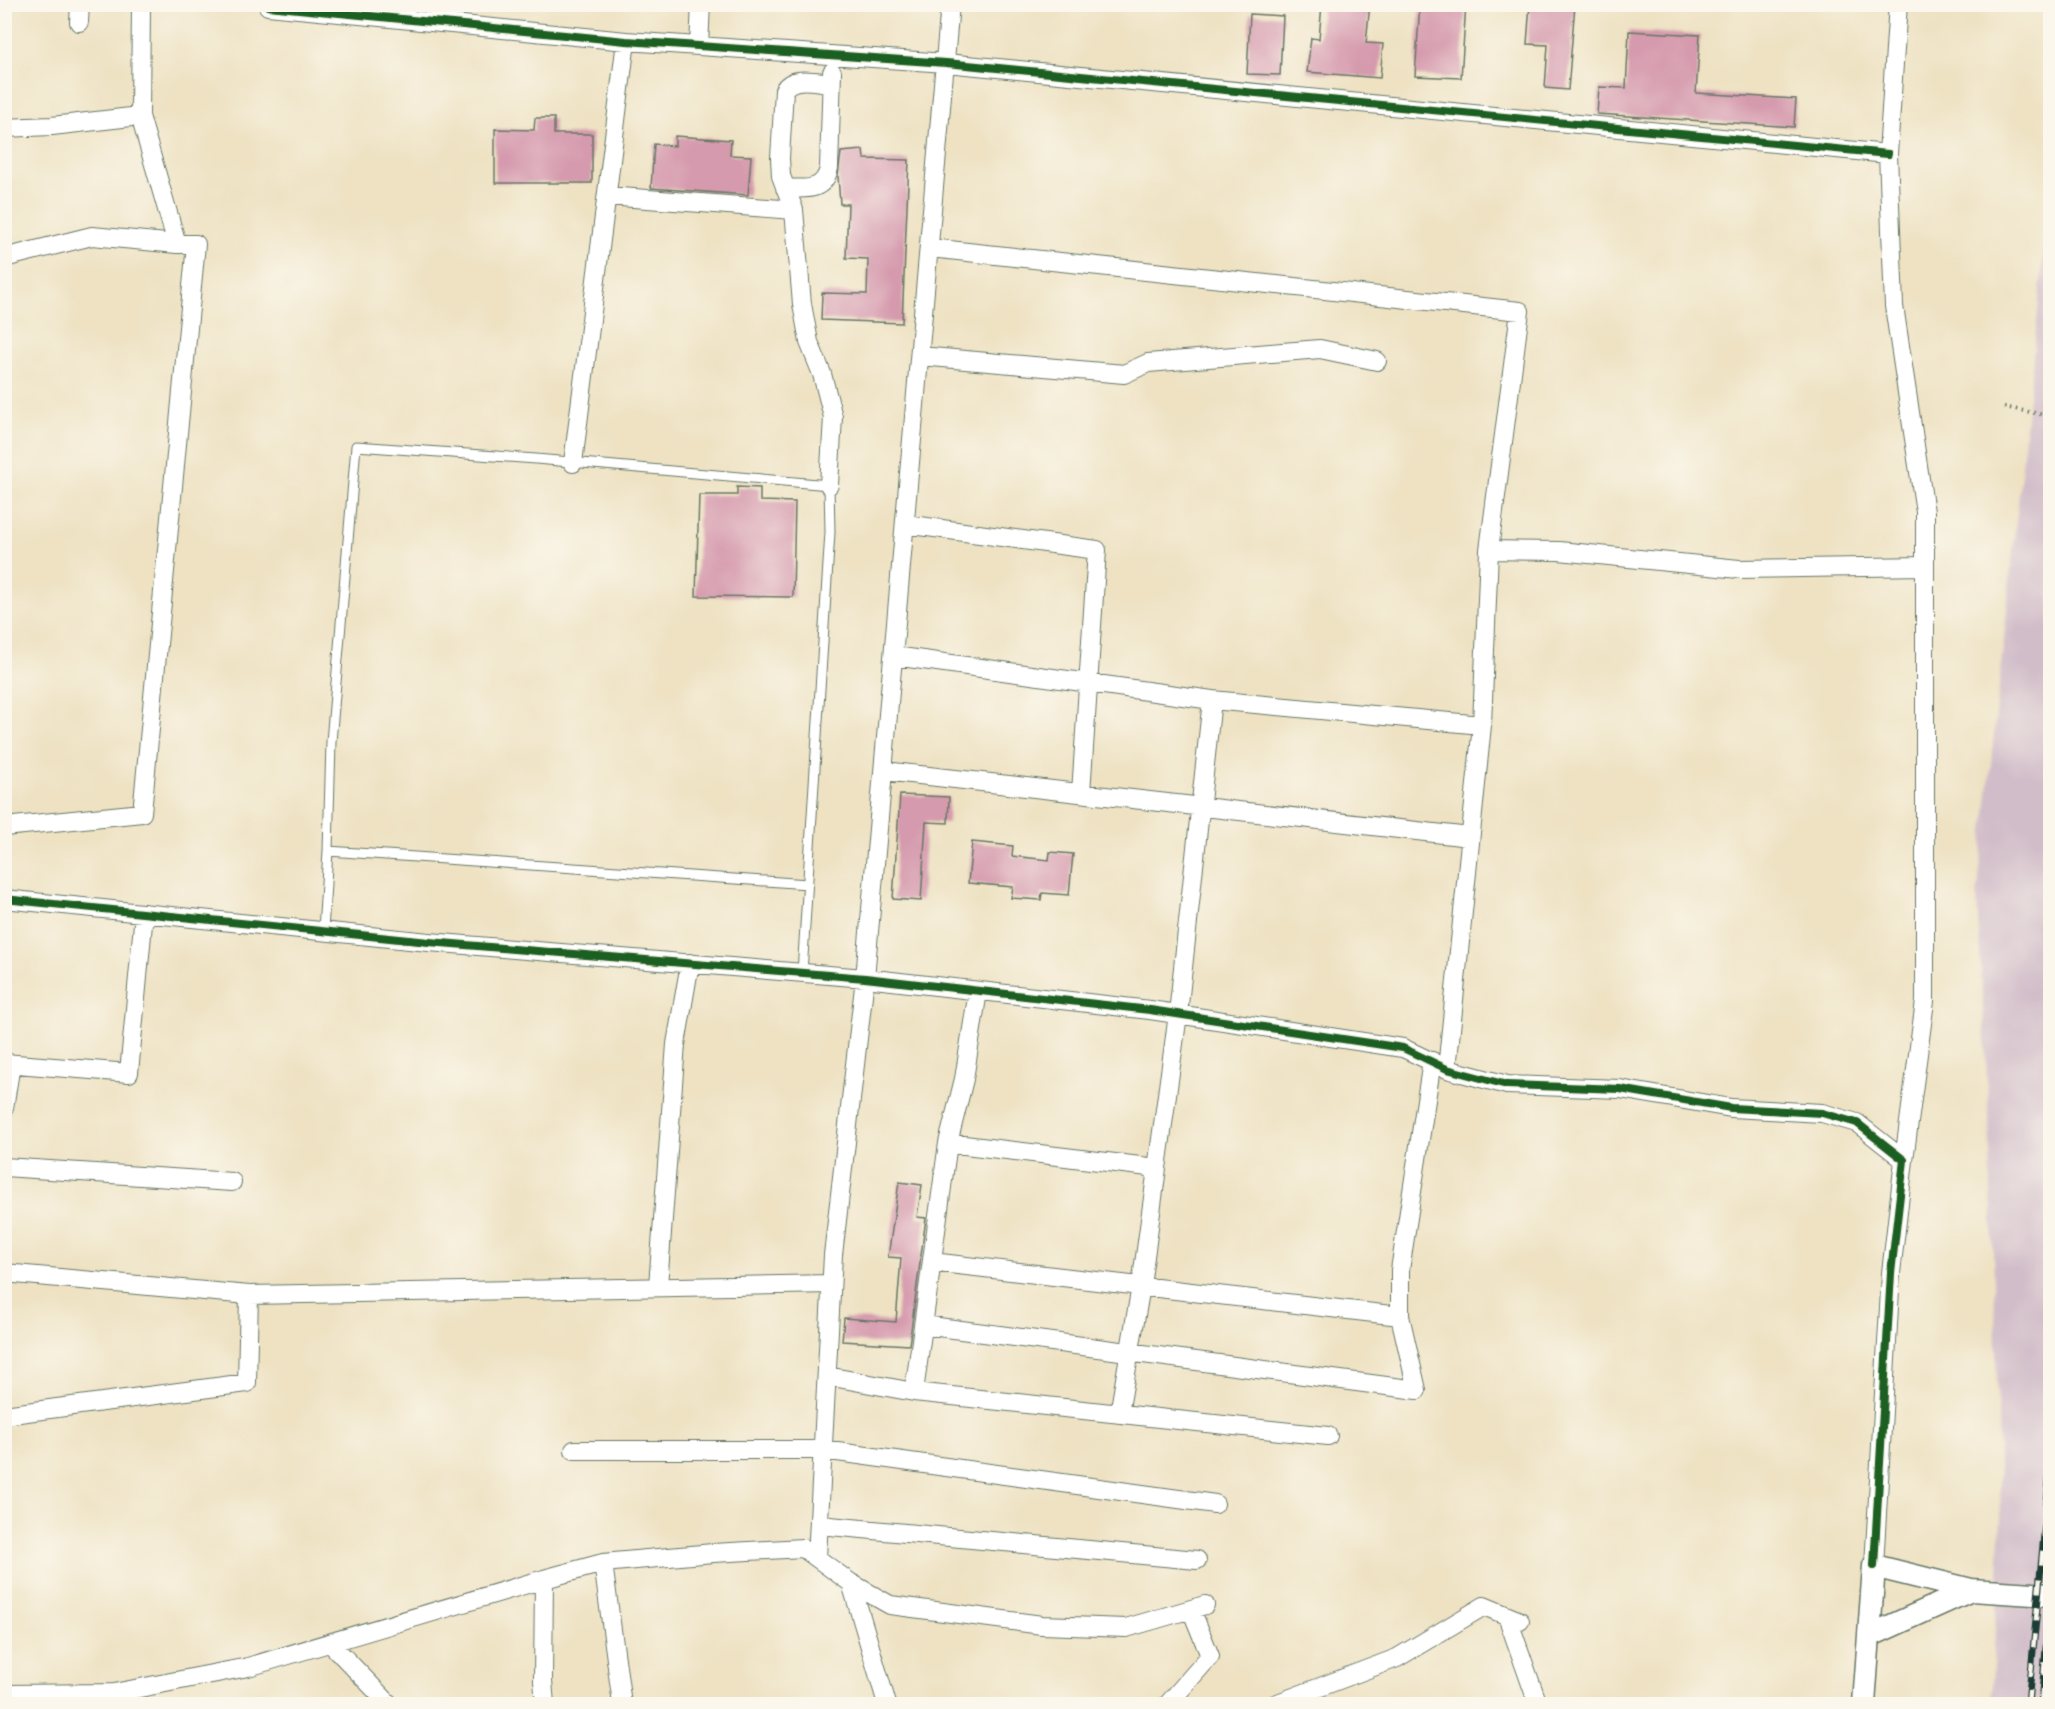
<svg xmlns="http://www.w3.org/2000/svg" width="2055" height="1709" viewBox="0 0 2055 1709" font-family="Alegreya,serif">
<rect width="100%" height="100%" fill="#fbf7ec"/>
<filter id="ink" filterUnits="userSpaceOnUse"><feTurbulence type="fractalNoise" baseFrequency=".0167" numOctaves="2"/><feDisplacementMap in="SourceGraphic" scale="12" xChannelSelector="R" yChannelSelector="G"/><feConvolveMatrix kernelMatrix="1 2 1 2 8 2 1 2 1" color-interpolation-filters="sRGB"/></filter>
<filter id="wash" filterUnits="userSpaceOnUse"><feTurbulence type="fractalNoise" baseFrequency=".008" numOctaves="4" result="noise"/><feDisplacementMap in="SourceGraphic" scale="24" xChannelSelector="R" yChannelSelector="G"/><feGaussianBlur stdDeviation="1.35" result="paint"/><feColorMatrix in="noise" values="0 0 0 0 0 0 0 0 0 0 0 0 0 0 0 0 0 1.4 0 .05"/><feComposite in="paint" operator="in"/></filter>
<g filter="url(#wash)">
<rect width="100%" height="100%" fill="#eee2c3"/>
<path fill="#d1bdc9" d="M 2050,195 L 2050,1704 L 1991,1704 L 2001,1518 L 1989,1116 L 1977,898 Z"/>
<g id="blocks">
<path fill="#d59aad" d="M 1322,4 L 1370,4 L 1366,43 L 1383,44 L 1380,78 L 1307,72 L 1311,38 L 1319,39 Z
M 1420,4 L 1466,4 L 1461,78 L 1415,76 Z
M 1530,4 L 1575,4 L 1568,90 L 1545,88 L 1548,45 L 1527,44 Z
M 1250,14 L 1283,16 L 1280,75 L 1247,74 Z
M 1629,31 L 1700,35 L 1696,93 L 1796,99 L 1794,127 L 1597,114 L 1599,87 L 1626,88 Z
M 535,118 L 554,118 L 554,134 L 592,134 L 592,183 L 495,183 L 495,129 L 534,130 Z
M 675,136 L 731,140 L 730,155 L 751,156 L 748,195 L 651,188 L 654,144 L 675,146 Z
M 863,150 L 864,159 L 909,160 L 902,323 L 821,320 L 822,293 L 867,294 L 868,259 L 846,258 L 848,204 L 840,204 L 838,176 L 841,152 Z
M 737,487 L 760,488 L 760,501 L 795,502 L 793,597 L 696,596 L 699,495 L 737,495 Z
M 900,795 L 949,797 L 948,823 L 926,822 L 921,901 L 893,899 Z
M 972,842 L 1013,846 L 1012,856 L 1049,860 L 1050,852 L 1073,854 L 1069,895 L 1042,893 L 1041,900 L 1011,898 L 1013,887 L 968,883 Z
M 899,1182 L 922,1185 L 917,1217 L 926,1218 L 909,1345 L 842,1341 L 844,1318 L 896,1322 L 901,1258 L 888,1257 Z"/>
</g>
</g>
<g filter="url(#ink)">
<use href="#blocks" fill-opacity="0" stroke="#677766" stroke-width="1.5"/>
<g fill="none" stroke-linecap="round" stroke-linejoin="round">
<g stroke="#677766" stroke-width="11">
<path id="service" d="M 328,851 L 808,884
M 323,931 L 328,851 L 331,742 L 356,446 L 536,459 L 829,485 L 830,532 L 802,973"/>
</g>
<g stroke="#677766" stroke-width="20">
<path id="minor" d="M 1898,4 L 1888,154 L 1894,306 L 1925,512 L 1925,1001 L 1904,1160
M 268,6 L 626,41 L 946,63 L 1888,154
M 79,22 L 80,4
M 699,46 L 701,4
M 4,128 L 52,126 L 140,116
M 785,188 C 805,189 824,192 829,168 L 832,72
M 607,196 L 794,210
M 930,248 L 1520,311 L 1489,550
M 4,258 L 92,236 L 177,244 L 140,116 L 141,4
M 920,356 L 1124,374 L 1148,363 L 1320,349 L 1377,361
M 573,463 L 626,41
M 829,485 L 833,417 L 822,374 L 809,342 L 802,304 L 794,210 L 781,176 L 780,158 L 784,90 C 792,75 817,82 831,83
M 905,524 L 1097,550 L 1081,793
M 894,656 L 1212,700
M 1482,725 L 1489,550 L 1559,551 L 1739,569 L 1925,566
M 884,771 L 1470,837
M 4,827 L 142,813 L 196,244 L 177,244
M 4,899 L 429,942 L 865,978 L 1150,1010 L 1403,1048 L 1447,1069 L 1507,1085 L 1620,1089 L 1731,1108 L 1822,1113 L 1857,1123 L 1904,1160 L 1891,1273 L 1874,1566
M 4,1063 L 129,1073 L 144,913
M 4,1108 L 11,1064
M 948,1143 L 964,1079 L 978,991
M 4,1167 L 232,1182
M 932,1262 L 1400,1316 L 1400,1270 L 1432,1061
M 4,1273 L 249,1295 L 247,1383 L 4,1415
M 658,1286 L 676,1044 L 690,963
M 249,1295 L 831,1284
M 923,1325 L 1417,1390 L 1400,1316
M 827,1376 L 914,1392 L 948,1143 L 1157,1168
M 914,1392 L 1328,1436
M 1119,1414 L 1141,1286 L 1178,1014 L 1212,700 L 1482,725 L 1447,1069
M 574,1450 L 823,1450 L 1215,1504
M 819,1525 L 1197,1560
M 817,1558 L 833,1255 L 865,978 L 950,4
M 603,1563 L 622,1704
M 544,1579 L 543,1681 L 545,1704
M 851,1583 L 887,1704
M 1507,1616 L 1538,1704
M 331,1644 L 389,1704
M 4,1694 L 114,1693 L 248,1667 L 544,1579 L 603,1563 L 713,1553 L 803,1548 L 851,1583 L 890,1605 L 1042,1625 L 1126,1628 L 1205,1605
M 1168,1704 L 1210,1656 L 1191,1609
M 1275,1704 L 1397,1658 L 1484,1606 L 1520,1621"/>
</g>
<g stroke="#677766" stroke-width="25">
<path id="tertiary" d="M 1869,1636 L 1971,1590
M 1864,1704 L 1874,1566 L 1971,1590 L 2050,1595"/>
</g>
<path stroke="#677766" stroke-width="4" stroke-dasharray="1.5 4.5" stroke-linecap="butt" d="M 2004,407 L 2050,416"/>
<use href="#service" stroke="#fff" stroke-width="9"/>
<use href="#minor" stroke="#fff" stroke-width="18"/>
<use href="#tertiary" stroke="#fff" stroke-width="22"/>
<g stroke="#1f3d34" stroke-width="7">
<path id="rail" d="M 2028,1704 L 2050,1471
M 2041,1704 L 2050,1604"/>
</g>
<use href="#rail" stroke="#fbf7ec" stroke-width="4.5" stroke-dasharray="14" stroke-linecap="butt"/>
<g stroke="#fbf7ec" stroke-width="11">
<path id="cycleway" d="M 268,6 L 626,41 L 946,63 L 1888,154
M 4,899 L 429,942 L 865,978 L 1150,1010 L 1403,1048 L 1447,1069 L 1507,1085 L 1620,1089 L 1731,1108 L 1822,1113 L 1857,1123 L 1904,1160 L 1891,1273 L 1874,1566"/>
</g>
<use href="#cycleway" stroke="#1b5e20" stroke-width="8"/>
</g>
</g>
<rect width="2055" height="1709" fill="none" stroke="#fbf7ec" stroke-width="24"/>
</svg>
